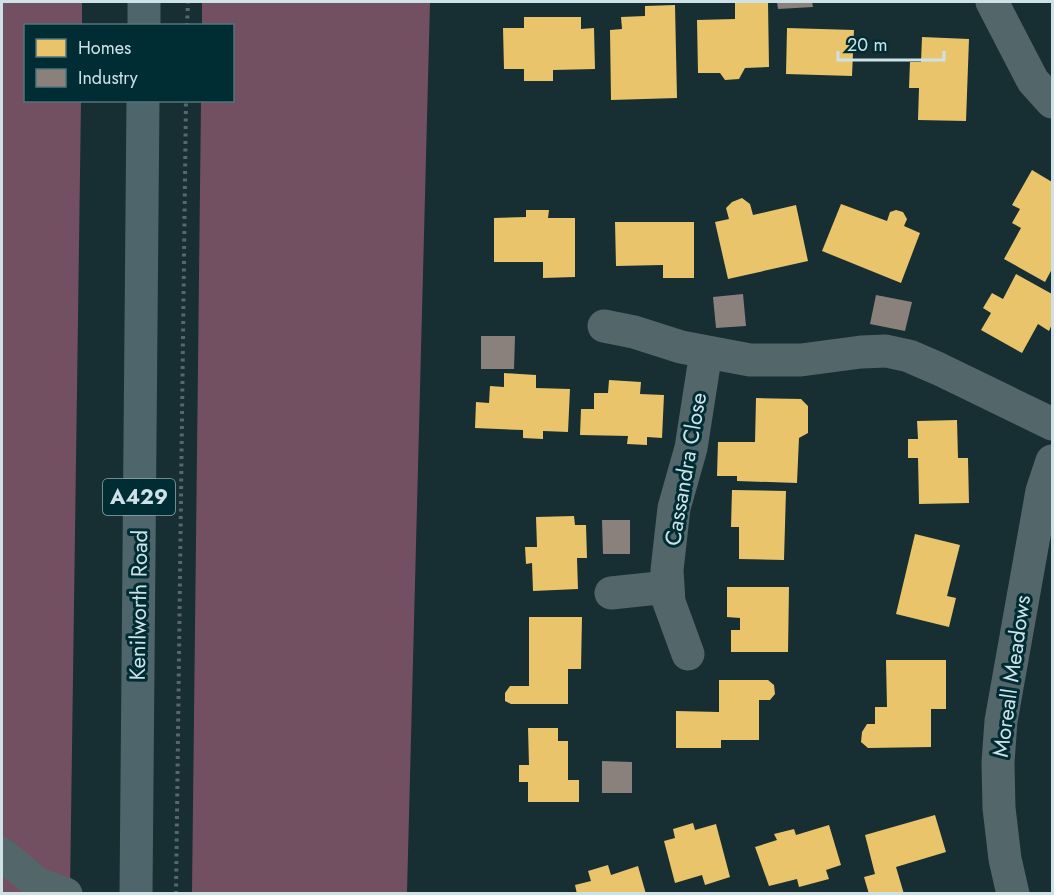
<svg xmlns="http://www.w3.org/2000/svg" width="1054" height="895" viewBox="0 0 1054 895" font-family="Jost,sans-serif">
<rect width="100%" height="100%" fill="#172e33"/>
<path fill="#735061" d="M 2,2 L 82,2 L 82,25 L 26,26 L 26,100 L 81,101 L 70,893 L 2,894 Z
M 202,2 L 430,2 L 407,893 L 192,893 L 201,101 L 232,100 L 232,26 L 202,25 Z"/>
<path fill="#e9c46a" d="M 735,2 L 768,2 L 769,67 L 745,68 L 739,79 L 725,80 L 720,73 L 698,73 L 697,20 L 735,19 Z
M 675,5 L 677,98 L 611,100 L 610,30 L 622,29 L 621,17 L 645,16 L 645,6 Z
M 524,17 L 581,17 L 581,29 L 594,28 L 595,69 L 553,70 L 553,81 L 524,81 L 524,69 L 504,69 L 503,28 L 524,28 Z
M 787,28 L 854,30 L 852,76 L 786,74 Z
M 922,37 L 969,39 L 966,121 L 918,120 L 919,88 L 909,88 L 910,62 L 921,62 Z
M 1032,170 L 1052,182 L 1052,269 L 1045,282 L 1004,259 L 1021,228 L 1012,223 L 1020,209 L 1012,205 Z
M 742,198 L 750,204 L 753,215 L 796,205 L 808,261 L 728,279 L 715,222 L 729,219 L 726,208 L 732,202 Z
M 841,204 L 887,221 L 890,212 L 896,210 L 903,212 L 907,219 L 904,226 L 920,233 L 901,283 L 822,251 Z
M 526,210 L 549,210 L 548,218 L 575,218 L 575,277 L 543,278 L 543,262 L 494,262 L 494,218 L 526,217 Z
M 615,222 L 694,222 L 694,278 L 663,278 L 663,265 L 616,266 Z
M 1016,274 L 1052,294 L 1052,324 L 1049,331 L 1038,324 L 1022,353 L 981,330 L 991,313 L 983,308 L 992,293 L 1003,299 Z
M 504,373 L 536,375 L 536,388 L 570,389 L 568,432 L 543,431 L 543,439 L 523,438 L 523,430 L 475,428 L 476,402 L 489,403 L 490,386 L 504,387 Z
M 609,380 L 641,382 L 640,394 L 664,395 L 662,438 L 647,437 L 647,445 L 627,444 L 628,436 L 580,435 L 581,409 L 594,409 L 594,393 L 608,393 Z
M 756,398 L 801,399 L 808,406 L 808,433 L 799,438 L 797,483 L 737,481 L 737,476 L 717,476 L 718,442 L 755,442 Z
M 957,420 L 958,458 L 968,458 L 969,503 L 919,504 L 918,458 L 908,458 L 908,439 L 918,439 L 917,421 Z
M 732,490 L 786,491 L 784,560 L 739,559 L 739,527 L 731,527 Z
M 574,516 L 575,525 L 586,525 L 587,558 L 577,558 L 578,589 L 533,591 L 532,563 L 526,564 L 525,547 L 537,547 L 536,517 Z
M 915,534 L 960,545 L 947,596 L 956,598 L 949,627 L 896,614 Z
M 727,587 L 789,587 L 788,652 L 731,652 L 731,630 L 740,630 L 740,618 L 727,617 Z
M 529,617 L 582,617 L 581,669 L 568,669 L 568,704 L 511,704 L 505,701 L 505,693 L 510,686 L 529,686 Z
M 886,660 L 946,660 L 946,709 L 931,709 L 931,747 L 868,748 L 861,742 L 862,732 L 867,724 L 875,724 L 875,707 L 887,707 Z
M 719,680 L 768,680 L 774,685 L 775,694 L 770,700 L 759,700 L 759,740 L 721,740 L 721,748 L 676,748 L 676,711 L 719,712 Z
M 528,728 L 558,728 L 558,741 L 568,741 L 568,780 L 579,780 L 579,802 L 528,802 L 528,782 L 519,782 L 519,765 L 529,765 Z
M 935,815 L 946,852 L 896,867 L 904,894 L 869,894 L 864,877 L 875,874 L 865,835 Z
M 693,823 L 695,830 L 716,824 L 730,877 L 705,885 L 702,875 L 675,883 L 664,841 L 675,838 L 673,829 Z
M 829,825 L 841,865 L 826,870 L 829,879 L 799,887 L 797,879 L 769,886 L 755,847 L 777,840 L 774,834 L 794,829 L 796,835 Z
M 608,865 L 611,875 L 638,866 L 646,894 L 577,894 L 575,885 L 591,881 L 588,871 Z"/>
<path fill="#8a817c" d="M 777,2 L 812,2 L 813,7 L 778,9 Z
M 743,294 L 746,326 L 716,328 L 713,297 Z
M 876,295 L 912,302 L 905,331 L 870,324 Z
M 481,336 L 515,336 L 514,369 L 481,369 Z
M 602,520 L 630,520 L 630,554 L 603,554 Z
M 602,761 L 632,762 L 632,793 L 602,793 Z"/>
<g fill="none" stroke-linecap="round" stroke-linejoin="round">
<path stroke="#57676a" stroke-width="4" stroke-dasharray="3 4.5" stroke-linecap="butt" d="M 187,26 L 188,2
M 176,894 L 186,100"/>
<path stroke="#53666a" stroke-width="33" d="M 992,2 L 1033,81 L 1052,102
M 604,326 L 634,332 L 681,347 L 750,360 L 801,360 L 861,352 L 886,351 L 909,356 L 939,369 L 1052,424
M 611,593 L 668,587
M 688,654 L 669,602 L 667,570 L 674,508 L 691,448 L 706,352
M 2,854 L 38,884 L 66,894
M 1013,894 L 1005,859 L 999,808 L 998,762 L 1001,721 L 1042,491 L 1052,461"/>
<path stroke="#4d656b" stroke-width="33" d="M 144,26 L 144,2
M 136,894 L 143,100"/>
</g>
<g text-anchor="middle" stroke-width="6" stroke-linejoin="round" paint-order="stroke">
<rect fill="#002c34" stroke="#90abb1" stroke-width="1.5" x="103" y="479" width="72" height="36" rx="4.5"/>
<g font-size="21" font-weight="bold" fill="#cde2e7">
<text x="139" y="504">A429</text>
</g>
<g font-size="22" fill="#cde2e7" stroke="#002c34">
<text transform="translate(685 469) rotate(-80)" y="8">Cassandra Close</text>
<text transform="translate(138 605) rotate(-89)" y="8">Kenilworth Road</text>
<text transform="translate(1011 676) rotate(-82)" y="8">Moreall Meadows</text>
</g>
</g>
<rect width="1054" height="895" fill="none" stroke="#cde2e7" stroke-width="6"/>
<rect x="24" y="24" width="210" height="78" fill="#002c34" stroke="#52757c" stroke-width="1.5"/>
<rect x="36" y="39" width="30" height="18" fill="#e9c46a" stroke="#52757c" stroke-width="1.5"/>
<text x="78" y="54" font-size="18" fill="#cde2e7">Homes</text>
<rect x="36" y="69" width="30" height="18" fill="#8a817c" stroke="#52757c" stroke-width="1.5"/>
<text x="78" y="84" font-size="18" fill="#cde2e7">Industry</text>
<path d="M838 51v9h106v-9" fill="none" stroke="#cde2e7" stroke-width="3"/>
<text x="847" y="51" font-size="18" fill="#cde2e7" stroke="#002c34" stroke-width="4.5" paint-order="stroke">20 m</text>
</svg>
